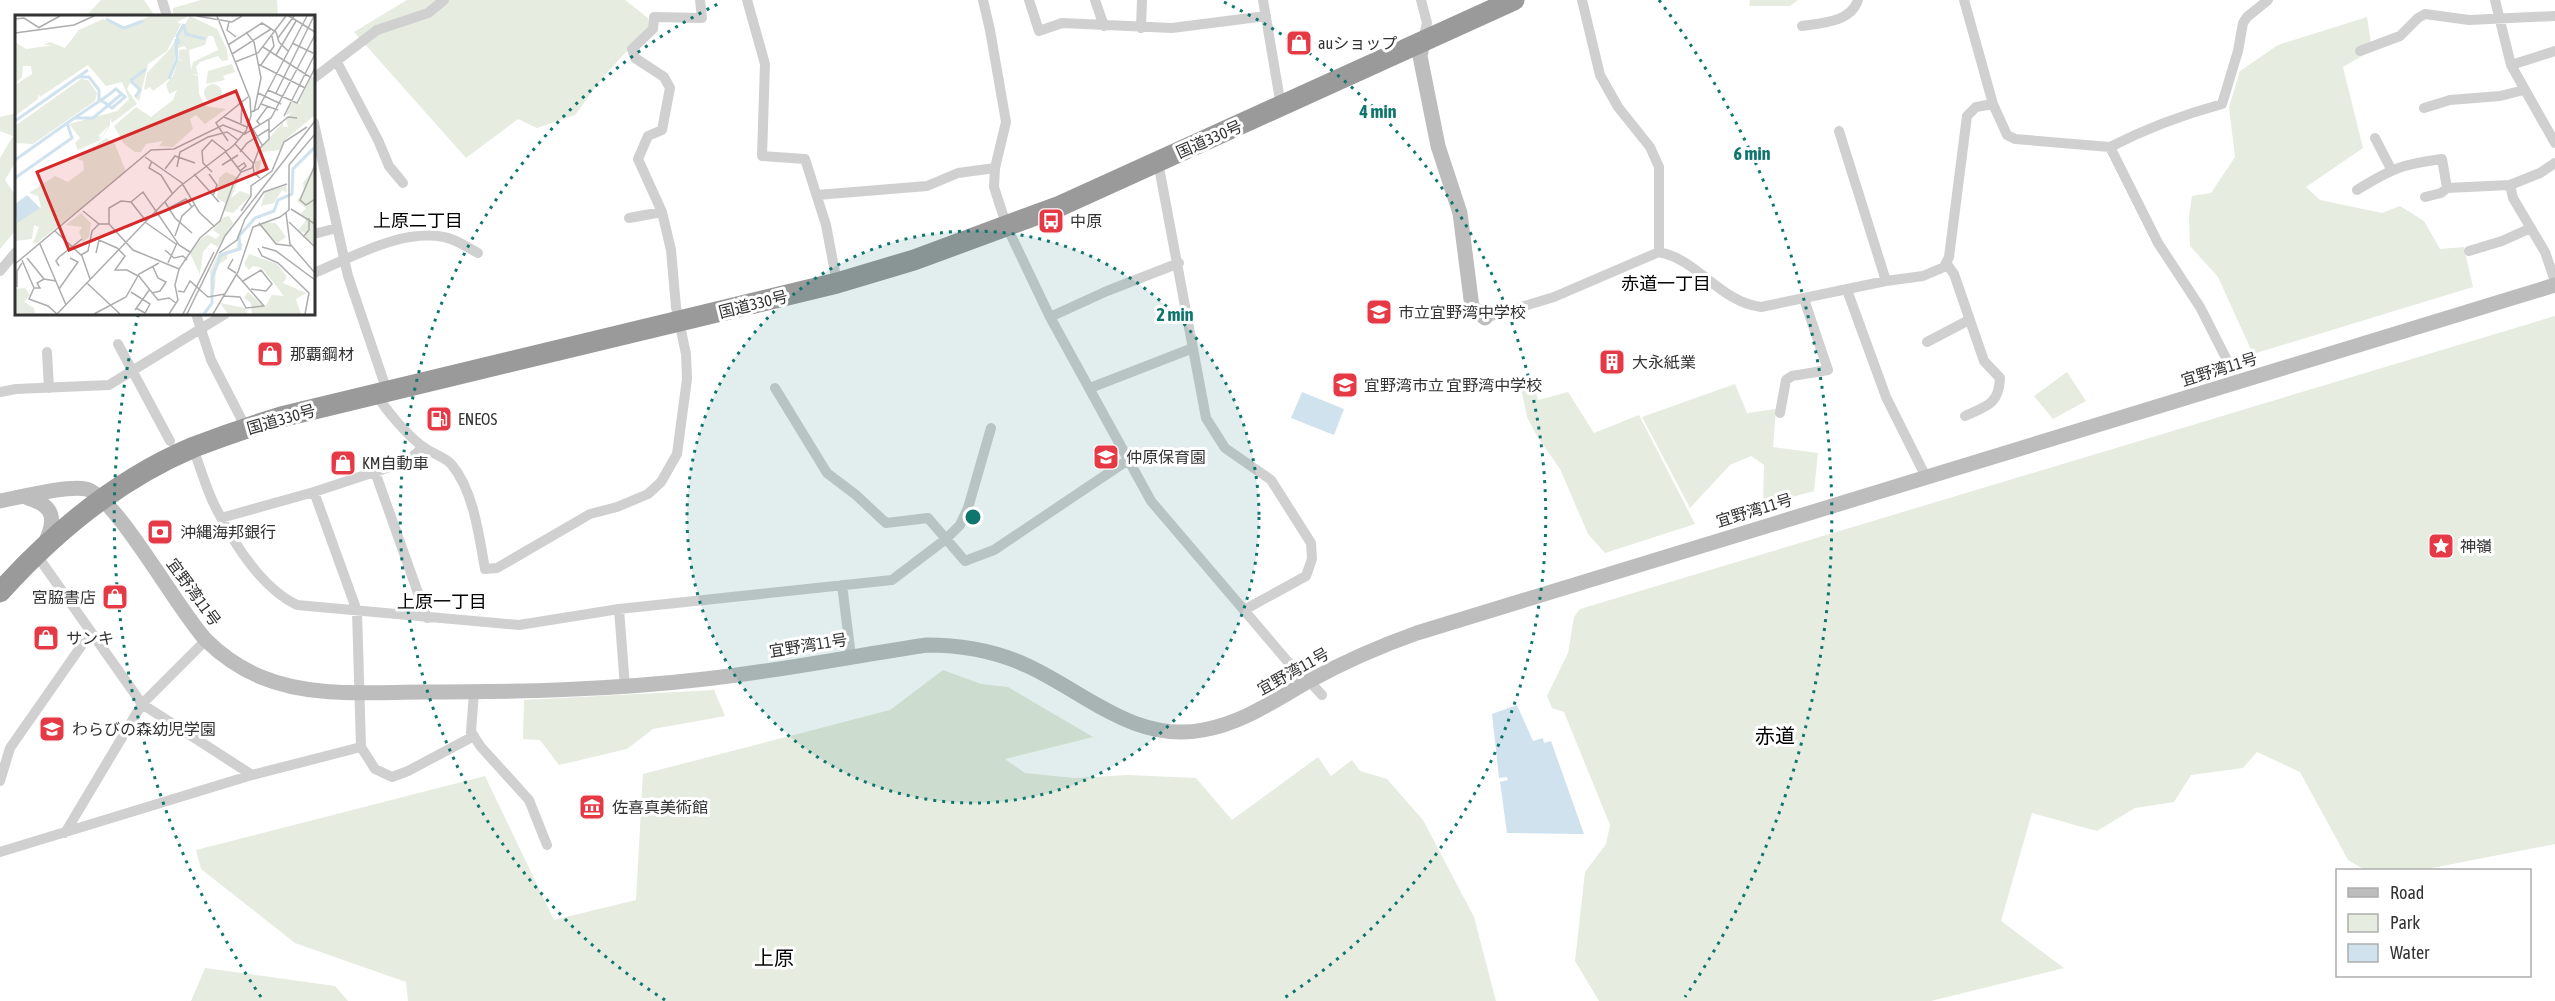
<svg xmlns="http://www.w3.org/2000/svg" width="2555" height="1001" viewBox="0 0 2555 1001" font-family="'Asap Condensed','Noto Sans JP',sans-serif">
<rect width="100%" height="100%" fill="#fff"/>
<path fill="#e6ecdf" d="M 101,0 L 144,0 L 155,16 L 86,16 Z
M 201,0 L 277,0 L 278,16 L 173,16 L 173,8 Z
M 407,0 L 625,0 L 648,18 L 649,27 L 604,76 L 575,115 L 537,128 L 518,119 L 466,158 L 354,32 Z
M 1750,0 L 1798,0 L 1790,6 L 1749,6 Z
M 2367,17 L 2372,50 L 2343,67 L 2363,148 L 2306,187 L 2320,200 L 2382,213 L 2400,206 L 2424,221 L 2440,249 L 2464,247 L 2473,287 L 2253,354 L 2218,277 L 2190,246 L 2189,216 L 2192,196 L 2211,193 L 2235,157 L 2229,107 L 2240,71 L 2278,45 Z
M 16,109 L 16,161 L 5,180 L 16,196 L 16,230 L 0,249 L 0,158 L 13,136 L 0,131 L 0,117 L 13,114 Z
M 2555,316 L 2555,844 L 2422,870 L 2365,870 L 2348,860 L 2300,772 L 2257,752 L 2243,768 L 2191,775 L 2174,802 L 2135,808 L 2097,831 L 2032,813 L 2001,921 L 2064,968 L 1931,1001 L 1599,1001 L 1575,961 L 1585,872 L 1606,844 L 1610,825 L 1564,712 L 1552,708 L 1547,696 L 1568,653 L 1574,617 L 1580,609 Z
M 2067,372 L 2086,401 L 2053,419 L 2034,396 Z
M 1533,380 L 1538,400 L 1568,392 L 1594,433 L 1639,415 L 1695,524 L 1605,553 L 1588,534 L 1560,469 L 1537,436 L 1527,417 L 1520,384 Z
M 1735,384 L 1747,413 L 1776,409 L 1773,447 L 1818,453 L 1814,491 L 1763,505 L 1764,465 L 1751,456 L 1730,465 L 1690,508 L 1642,417 Z
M 943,670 L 981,684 L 1008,687 L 1093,737 L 1005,759 L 1025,773 L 1074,778 L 1128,775 L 1196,778 L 1232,820 L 1318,757 L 1331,776 L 1352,760 L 1360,771 L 1387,779 L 1423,820 L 1474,917 L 1496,1001 L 408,1001 L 406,982 L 295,943 L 201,869 L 196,850 L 485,776 L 554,920 L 636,900 L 643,774 L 890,710 Z
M 714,690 L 725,716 L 653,729 L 627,749 L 559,765 L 540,740 L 523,739 L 524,700 Z
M 205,968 L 335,986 L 348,1001 L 191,1001 Z"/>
<path fill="#cfe2ee" d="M 1302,392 L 1344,409 L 1334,435 L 1291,418 Z
M 1517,705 L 1533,741 L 1543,738 L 1544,743 L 1551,741 L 1584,834 L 1507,833 L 1500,782 L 1508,780 L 1507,777 L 1499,778 L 1492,714 Z"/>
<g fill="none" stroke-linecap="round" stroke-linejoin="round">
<path stroke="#d0d0d0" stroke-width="10" d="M 162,0 L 167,16
M 747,0 L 765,64 L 762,156 L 805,159 L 826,225 L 837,283
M 983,0 L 990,30 L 1006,122 L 995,168 L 994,187 L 1007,227 L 1050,317 L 1151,501 L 1306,683
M 1029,0 L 1039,31 L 1062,23 L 1172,28 L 1266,16
M 1095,0 L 1104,26
M 1263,0 L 1281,106
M 1421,0 L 1427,23 L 1423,40
M 1582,0 L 1600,75 L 1618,107 L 1650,147 L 1659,167 L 1659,252
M 1964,0 L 1993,104 L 2007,135 L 2015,139 L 2110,147 L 2158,243 L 2200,307 L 2229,364
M 2495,0 L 2511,65 L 2555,143
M 1802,26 C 1822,23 1851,22 1858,0
M 1141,28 L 1142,0
M 2360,51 L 2400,36 L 2418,18 L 2425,14 L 2469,20 L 2555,16
M 337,62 L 378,140 L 389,166 L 403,183
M 2511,65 L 2555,51
M 314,78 L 377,30 L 428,13 L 444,0
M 2424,108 L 2450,100 L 2500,96 L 2524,90
M 314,123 L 348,276 L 387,391
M 1839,131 L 1886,281
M 2375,138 L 2391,169
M 2110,147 C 2147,128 2182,115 2222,104 L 2238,51 L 2243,23 L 2247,17 L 2268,0
M 1158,162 L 1206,418 L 1225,448 L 1271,480 L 1311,543 L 1312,559 L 1306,576 L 1244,610
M 2510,185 L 2513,198 L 2545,252 L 2555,281
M 2357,190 C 2391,169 2402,164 2442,159 L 2447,188
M 817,195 L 927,186 L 958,173 L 995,168
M 2425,197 L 2441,193 L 2447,188 L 2510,185 L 2540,173 L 2555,163
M 662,212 L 638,159 L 648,136 L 662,130 L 670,88 L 664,77 L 635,58 L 632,49 L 653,29 L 654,17 L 702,18 L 700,0
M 314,234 L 337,228
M 2469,251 L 2502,241 L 2531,228
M 1946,263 L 1954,274 L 1984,361 L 2000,378 C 1999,404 1987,406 1965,416
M 0,271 L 16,252
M 314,273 C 353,257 400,229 444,237 C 456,239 468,248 478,253
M 1847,290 L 1886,397 L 1926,477
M 196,314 L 211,360 L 246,428
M 1050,317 L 1107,291 L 1179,263
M 1485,318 L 1554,297 L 1659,252 C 1699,260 1718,301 1761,307 L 1886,281 L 1923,276 L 1944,267 L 1949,257 L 1967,116 L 1976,107 L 1993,104
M 1927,342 L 1969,320
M 118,344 L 170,441
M 47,352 L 49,388
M 775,388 L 827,473 L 856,495 L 886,523 L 928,518 L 965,561 L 994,550 L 1128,460
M 1090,388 L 1193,348
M 0,392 L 16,389 L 109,385 L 225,314
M 376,394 C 386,410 409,438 425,448 C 433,454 446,457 452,465 C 474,492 479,536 485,569 L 497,568 L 590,514 L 617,507 L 648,494 L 661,482 L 677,454 L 687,379 L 686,354 L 676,307 L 671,250 L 662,212 L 629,218
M 1780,413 L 1786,380 L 1792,376 L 1828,370 L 1804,299
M 193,448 C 201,469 207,493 218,512 C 236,547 262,588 297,605 L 519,625 L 619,609 L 892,580 L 946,539 L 960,525 L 968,508 L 991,428
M 375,472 L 427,618
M 221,518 L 314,492 L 408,461 L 423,447
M 36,554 L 142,704 L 252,775
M 842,585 L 851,656
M 619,609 L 625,687
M 1309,681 L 1322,695
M 474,692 L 471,732 L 481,747 L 529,800 L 547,845
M 361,747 L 375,769 L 392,777 L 408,771 L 474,736
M 0,781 L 10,748 L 91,632
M 65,833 L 142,704 L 206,640
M 0,852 L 252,775 L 361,747 L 357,611 L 314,492"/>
<path stroke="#bdbdbd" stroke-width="15" d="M 1423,41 L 1420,56 L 1438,146 L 1460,213 L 1472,307 L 1485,318
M 28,498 C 56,506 56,521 44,545
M 0,501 C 21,497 67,485 86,489 C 115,495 179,612 206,640 C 221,655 242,669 261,677 C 311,698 370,692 423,692 C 517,692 611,690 705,679 C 779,671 853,656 927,645 C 963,645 996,651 1028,666 C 1086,693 1135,743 1203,730 C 1243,723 1275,700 1309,681 C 1344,662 1380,646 1417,633 L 2555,285"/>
<path stroke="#9a9a9a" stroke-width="21" d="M 0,592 C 54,532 118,479 194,447 C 223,436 252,426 281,417 L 837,283 L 914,260 L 1060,206 L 1514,0"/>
</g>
<circle cx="973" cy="517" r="286" fill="#0f766e" fill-opacity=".12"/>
<g fill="none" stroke="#0f766e" stroke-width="3" stroke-dasharray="3 6">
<circle cx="973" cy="517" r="286"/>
<path d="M665 1000A573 573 0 0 1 722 2M1224 2A573 573 0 0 1 1281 1000"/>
<path d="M261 997A859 859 0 0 1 138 316M1659 0A859 859 0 0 1 1685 997"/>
</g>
<defs>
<g id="shop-square" transform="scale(1.35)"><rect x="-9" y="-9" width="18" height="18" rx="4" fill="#e63946" stroke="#fff"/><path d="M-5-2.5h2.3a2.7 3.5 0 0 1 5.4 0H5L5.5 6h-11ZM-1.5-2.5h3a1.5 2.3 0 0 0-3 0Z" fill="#fff"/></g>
<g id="bus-square" transform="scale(1.35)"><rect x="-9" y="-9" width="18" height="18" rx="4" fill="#e63946" stroke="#fff"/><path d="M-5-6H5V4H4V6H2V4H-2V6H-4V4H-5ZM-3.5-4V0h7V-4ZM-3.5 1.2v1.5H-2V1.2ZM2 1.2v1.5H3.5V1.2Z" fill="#fff"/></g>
<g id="school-square" transform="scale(1.35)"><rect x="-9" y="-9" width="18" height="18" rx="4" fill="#e63946" stroke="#fff"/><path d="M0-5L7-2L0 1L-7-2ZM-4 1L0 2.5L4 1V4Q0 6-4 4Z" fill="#fff"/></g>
<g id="building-square" transform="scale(1.35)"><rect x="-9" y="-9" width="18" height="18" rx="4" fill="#e63946" stroke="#fff"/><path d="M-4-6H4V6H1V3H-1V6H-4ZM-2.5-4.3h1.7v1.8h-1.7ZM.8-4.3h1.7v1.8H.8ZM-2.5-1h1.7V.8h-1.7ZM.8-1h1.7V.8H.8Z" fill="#fff"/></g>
<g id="fuel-square" transform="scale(1.35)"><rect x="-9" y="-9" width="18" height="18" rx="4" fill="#e63946" stroke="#fff"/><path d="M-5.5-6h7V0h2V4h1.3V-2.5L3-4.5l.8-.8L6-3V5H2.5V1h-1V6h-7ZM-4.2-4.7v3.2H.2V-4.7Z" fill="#fff"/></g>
<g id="bank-square" transform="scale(1.35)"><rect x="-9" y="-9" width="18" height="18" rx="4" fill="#e63946" stroke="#fff"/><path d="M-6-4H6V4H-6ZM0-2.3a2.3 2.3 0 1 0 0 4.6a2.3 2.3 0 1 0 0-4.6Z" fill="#fff"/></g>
<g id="sight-square" transform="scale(1.35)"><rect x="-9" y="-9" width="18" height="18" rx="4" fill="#e63946" stroke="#fff"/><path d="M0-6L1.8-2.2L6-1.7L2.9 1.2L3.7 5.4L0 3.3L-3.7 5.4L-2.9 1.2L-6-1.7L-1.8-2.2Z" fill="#fff"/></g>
<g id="museum-square" transform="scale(1.35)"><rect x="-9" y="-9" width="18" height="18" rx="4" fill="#e63946" stroke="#fff"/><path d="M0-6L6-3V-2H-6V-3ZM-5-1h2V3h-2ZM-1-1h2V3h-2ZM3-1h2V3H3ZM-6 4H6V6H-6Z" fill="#fff"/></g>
</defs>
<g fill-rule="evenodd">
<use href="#shop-square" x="1299" y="43"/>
<use href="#bus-square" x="1051" y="221"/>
<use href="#school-square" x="1379" y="312"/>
<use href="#shop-square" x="270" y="354"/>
<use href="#building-square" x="1612" y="362"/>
<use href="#school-square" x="1345" y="385"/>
<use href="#fuel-square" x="439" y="419"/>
<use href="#school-square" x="1106" y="457"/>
<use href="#shop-square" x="343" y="463"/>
<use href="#bank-square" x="160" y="532"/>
<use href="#sight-square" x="2441" y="546"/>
<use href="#shop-square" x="115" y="597"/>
<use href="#shop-square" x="46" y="638"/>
<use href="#school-square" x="52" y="729"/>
<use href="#museum-square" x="592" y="807"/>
</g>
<g text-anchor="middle" stroke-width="6" stroke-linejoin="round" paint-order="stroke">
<g font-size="16" fill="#333" stroke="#fff" text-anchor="start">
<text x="1318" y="49">auショップ</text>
<text x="1070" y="227">中原</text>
<text x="1398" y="318">市立宜野湾中学校</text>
<text x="290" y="360">那覇鋼材</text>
<text x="1632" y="368">大永紙業</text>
<text x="1364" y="391">宜野湾市立 宜野湾中学校</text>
<text x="458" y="425">ENEOS</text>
<text x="1126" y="463">仲原保育園</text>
<text x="362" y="469">KM自動車</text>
<text x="180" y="538">沖縄海邦銀行</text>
<text x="2460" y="552">神嶺</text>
<text x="96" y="603" text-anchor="end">宮脇書店</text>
<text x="66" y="644">サンキ</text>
<text x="72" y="735">わらびの森幼児学園</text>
<text x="612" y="813">佐喜真美術館</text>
</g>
<g font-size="16" fill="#333" stroke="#fff">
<text transform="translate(1209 139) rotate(-24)" y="6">国道330号</text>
<text transform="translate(753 304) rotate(-14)" y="6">国道330号</text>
<text transform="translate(2219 369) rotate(-17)" y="6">宜野湾11号</text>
<text transform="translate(281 419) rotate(-16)" y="6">国道330号</text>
<text transform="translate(1754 510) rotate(-17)" y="6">宜野湾11号</text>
<text transform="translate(194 592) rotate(54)" y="6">宜野湾11号</text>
<text transform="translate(808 645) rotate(-9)" y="6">宜野湾11号</text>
<text transform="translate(1293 671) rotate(-29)" y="6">宜野湾11号</text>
</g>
<g font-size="18" fill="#000" stroke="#fff">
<text x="418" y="227">上原二丁目</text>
<text x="1666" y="290">赤道一丁目</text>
<text x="442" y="608">上原一丁目</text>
</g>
<g font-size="20" fill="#000" stroke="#fff">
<text x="1775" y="743">赤道</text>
<text x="774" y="965">上原</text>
</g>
</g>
<g transform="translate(15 15)">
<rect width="300" height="300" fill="#fff"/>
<path d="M 135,1 L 174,1 L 162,7 L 166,9 L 152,36 L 133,49 L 124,86 L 120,82 L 124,73 L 115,68 L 112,74 L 122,89 L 97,108 L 95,103 L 95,110 L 87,123 L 93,111 L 84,120 L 85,125 L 63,135 L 60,128 L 65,123 L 54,109 L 102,96 L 114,84 L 107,67 L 91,71 L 73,50 L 25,82 L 23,79 L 23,84 L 0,101 L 0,70 L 17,59 L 16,51 L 8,51 L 7,62 L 0,69 L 0,27 L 11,34 L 39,30 L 29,30 L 35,27 L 50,33 L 64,15 L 88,4 L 109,13 ZM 175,1 L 202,14 L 212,34 L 213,45 L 207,46 L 203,41 L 185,47 L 181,52 L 183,60 L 176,59 L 183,61 L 184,79 L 190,91 L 211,94 L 190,109 L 181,100 L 175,104 L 178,114 L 158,132 L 144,131 L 148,126 L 131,129 L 126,137 L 120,137 L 109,129 L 99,111 L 121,92 L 136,102 L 158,85 L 162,75 L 154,79 L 151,69 L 158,61 L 163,45 L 169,46 L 164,44 L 164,35 L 172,34 L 169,31 L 163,33 L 154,64 L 138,76 L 135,72 L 129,75 L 132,58 L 155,34 ZM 193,21 L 198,21 L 203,35 L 178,47 L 176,55 L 174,35 L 190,30 ZM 217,49 L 220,57 L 208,61 L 210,65 L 191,69 L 193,56 ZM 296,62 L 300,63 L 300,100 L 271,124 L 265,135 L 248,137 L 243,161 L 239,147 L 246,145 L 245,134 L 268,107 L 268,112 L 273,112 L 271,104 L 277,97 L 270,101 L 277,87 L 287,89 L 284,87 ZM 66,64 L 73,65 L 82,78 L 80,86 L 18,129 L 0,128 L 0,111 ZM189 78a9 9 0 1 1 18 0a9 9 0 1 1-18 0ZM 91,123 L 100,129 L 111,157 L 22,228 L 18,228 L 24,212 L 19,210 L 17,224 L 0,226 L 0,205 L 2,207 L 26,192 L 23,181 L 14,178 L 40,161 L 53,167 L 69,155 L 68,146 L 62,144 ZM 300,152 L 300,230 L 290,222 L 291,218 L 283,216 L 291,205 L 286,199 L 291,193 L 282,186 L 289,176 L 288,168 ZM 211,157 L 224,163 L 216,183 L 225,176 L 236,180 L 218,198 L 209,196 L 210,188 L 202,183 L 204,163 ZM 271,171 L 272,178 L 267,175 L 259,188 L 246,191 L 250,177 ZM 66,198 L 76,208 L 74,222 L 68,227 L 64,217 L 67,212 L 51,210 ZM 214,201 L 218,208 L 203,232 L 196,228 L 188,237 L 185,260 L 175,238 L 187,223 L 193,220 L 201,224 L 205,220 L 198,215 L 209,202 ZM 248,207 L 261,208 L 271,222 L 261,229 L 245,211 ZM 223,226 L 228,229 L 226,235 L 213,237 L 212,244 L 201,251 L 200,273 L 197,281 L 195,257 L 203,239 L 221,233 ZM 234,239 L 262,249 L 272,262 L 268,268 L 291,278 L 281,284 L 286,299 L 237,299 L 236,288 L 229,283 L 233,277 L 250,292 L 257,280 L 269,281 L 247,253 L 238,251 L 234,255 L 229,249 ZM 10,273 L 15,280 L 9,287 L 19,293 L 20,299 L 0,298 L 0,274 ZM 205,288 L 230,293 L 233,299 L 213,299 Z" fill="#e6ecdf" fill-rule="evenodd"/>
<path d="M 12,180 L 25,193 L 2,208 L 0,189 Z" fill="#cfe2ee"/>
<path fill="none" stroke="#cfe2ee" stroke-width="3" d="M 91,4 L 109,13 L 128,6M 169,9 L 171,19 L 190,24M 164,29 L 162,21 L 169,9M 63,62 L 74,62 L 84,75 L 84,85M 154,64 L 162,44 L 161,24M 115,66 L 131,54M 116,66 L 125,75 L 120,82M 59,103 L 78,103 L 108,78M 0,106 L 73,55M 0,145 L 58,104 L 83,87 L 92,81 L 101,74 L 110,82 L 97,93 L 86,85M 0,163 L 57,123 L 52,108M 189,299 L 197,288 L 197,263 L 206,240 L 225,234 L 224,221 L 240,203 L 259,196 L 263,185 L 277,179 L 278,154 L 300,132"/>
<path fill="none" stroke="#adadad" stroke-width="1.5" d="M 182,1 L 217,7 L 227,1M 274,1 L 300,17M 0,4 L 9,3 L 23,12M 214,7 L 212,15 L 221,22M 23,13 L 45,1M 231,17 L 239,27 L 246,63 L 239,97M 0,18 L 59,10 L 79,1M 263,23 L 279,1M 277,28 L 300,39M 213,30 L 247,8 L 261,17 L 264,27 L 273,36M 248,32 L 295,62M 217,39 L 256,14M 261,40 L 281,6M 220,47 L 243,38 L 271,1M 243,49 L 290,73M 246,50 L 259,31 L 257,21M 253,75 L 282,88 L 300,53M 243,78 L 266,89M 261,78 L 299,1M 246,89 L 263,95M 236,97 L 243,94 L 292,1M 269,101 L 300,39M 209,102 L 232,112M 226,108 L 227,88M 245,110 L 242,106 L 253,91M 238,114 L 247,130M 255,117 L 273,102 L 282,103M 213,126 L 201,108 L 233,82M 220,129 L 238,148 L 239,158 L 245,163M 210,136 L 226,157M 225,137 L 232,128 L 254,114M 130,142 L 167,168 L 184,197 L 200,212M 137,146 L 134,153 L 146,160 L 157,178M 207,150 L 223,140M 300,150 L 285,185 L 291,190 L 300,184M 162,152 L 165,137 L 193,122 L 212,117 L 223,125M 223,152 L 229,148 L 231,151 L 225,156M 150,154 L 160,141 L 180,148M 197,157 L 188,148 L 187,136 L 197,125 L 211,136M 179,159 L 204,187M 194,159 L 202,170 L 198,181M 116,187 L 106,186 L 94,193 L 94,209 L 118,235 L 164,254M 116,187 L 128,177 L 164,230 L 175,237M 116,187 L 131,206M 150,187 L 160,203 L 177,218M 154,193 L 171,184 L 177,192M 276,194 L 300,209M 68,196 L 84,209 L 94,209M 226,196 L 236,181 L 236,171 L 257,156 L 269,127 L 292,112M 271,198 L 275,229 L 300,258M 130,207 L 161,229M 274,207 L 300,232M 244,208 L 261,229 L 277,231M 40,216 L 67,241 L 75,264M 160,221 L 167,201 L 179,190M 288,222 L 294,215 L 294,203M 25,229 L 51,290M 247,232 L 261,236 L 300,265M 243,233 L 247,241 L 263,248 L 294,278 L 290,299M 150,235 L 159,243 L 168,241 L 172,245M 81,238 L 84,225 L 102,233 L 110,241 L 100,255 L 112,255 L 123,261M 204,238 L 222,225 L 230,204 L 249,177 L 272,169M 66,240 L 73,236 L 77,216 L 84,209M 12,243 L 29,264 L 41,266M 218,244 L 213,253 L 221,258M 7,245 L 19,273 L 14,284 L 33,291 L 42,299M 153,248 L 162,228M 0,249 L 136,135 L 159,134 L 208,110 L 230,119 L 256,103 L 300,20M 44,251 L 41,246 L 44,242 L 67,224M 123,260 L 143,285 L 154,283 L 161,288M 228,266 L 246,255 L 257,269 L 251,276 L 236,274M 72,268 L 105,299M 2,272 L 2,256 L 7,248M 19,273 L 25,273 L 22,268 L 29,264M 44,274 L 63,247 L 55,243M 163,276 L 169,277 L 175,266 L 193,282 L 210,279M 116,277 L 135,289 L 130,298 L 121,293M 137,278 L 145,276 L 151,267 L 143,263 L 138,252M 209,281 L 225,282 L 231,293 L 249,291 L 222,260M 120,295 L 135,274M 42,299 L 164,172 L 218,131 L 231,116 L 236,101 L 235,84 L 202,1M 79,299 L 111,282 L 124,259 L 144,248M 154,299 L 163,285 L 160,270 L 164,254 L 185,223 L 205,206 L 219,167 L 226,157 L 237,153 L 244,134 L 254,124 L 254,105M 168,299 L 199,237M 172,299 L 210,221 L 300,106M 198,299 L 223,257 L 238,212 L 265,202 L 274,195 L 274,150 L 300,119"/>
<path fill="#d62828" fill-opacity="0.15" stroke="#d62828" stroke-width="3" d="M 221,76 L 252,154 L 54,235 L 22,157 Z"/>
<rect width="300" height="300" fill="none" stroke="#333" stroke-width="3"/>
</g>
<circle cx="973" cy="517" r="9" fill="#0f766e" stroke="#fff" stroke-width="3"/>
<g font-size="18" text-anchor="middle" font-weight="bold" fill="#0f766e" stroke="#fff" stroke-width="6" stroke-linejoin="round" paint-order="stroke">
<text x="1378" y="118">4 min</text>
<text x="1752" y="160">6 min</text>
<text x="1175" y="321">2 min</text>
</g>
<rect x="2336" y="869" width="195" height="108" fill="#ffffff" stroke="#adadad" stroke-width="1.5"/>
<rect x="2348" y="888" width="30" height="9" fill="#bdbdbd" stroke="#adadad" stroke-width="1.5"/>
<text x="2390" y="899" font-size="18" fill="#333333">Road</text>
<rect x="2348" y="914" width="30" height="18" fill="#e6ecdf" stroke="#adadad" stroke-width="1.5"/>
<text x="2390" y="929" font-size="18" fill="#333333">Park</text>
<rect x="2348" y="944" width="30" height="18" fill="#cfe2ee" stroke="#adadad" stroke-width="1.5"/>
<text x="2390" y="959" font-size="18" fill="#333333">Water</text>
</svg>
